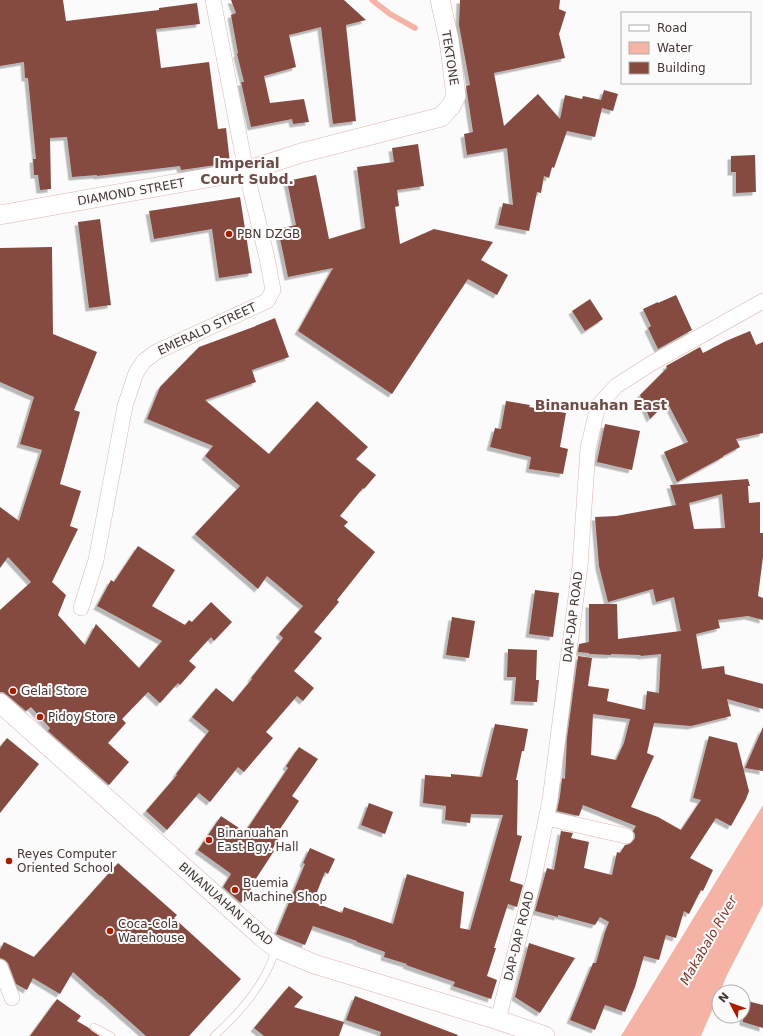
<svg xmlns="http://www.w3.org/2000/svg" width="763" height="1036" viewBox="0 0 763 1036" font-family="'DejaVu Sans',sans-serif">
<defs>
<filter id="shadow"><feDropShadow dx="-3.5" dy="3.5" stdDeviation="0" flood-color="#0004"/></filter>
</defs>
<rect width="100%" height="100%" fill="#fbfbfb"/>
<path fill="#f5b3a5" d="M 763,805 L 763,905 L 727,975 L 720,992 L 719,992 L 719,994 L 701,1036 L 621,1036 Z"/>
<g fill="none" stroke-linecap="round" stroke-linejoin="round">
<path stroke="#f5b3a5" stroke-width="5.5" d="M 372,0 L 390,14 L 415,28"/>
</g>
<path fill="#854b3f" fill-rule="evenodd" filter="url(#shadow)" d="M 0,0 L 63,0 L 66,21 L 159,10 L 159,8 L 197,3 L 200,24 L 156,29 L 161,68 L 209,62 L 218,129 L 226,128 L 230,163 L 181,170 L 180,166 L 97,176 L 97,175 L 72,177 L 67,137 L 50,138 L 51,189 L 40,190 L 38,175 L 34,175 L 33,159 L 36,159 L 28,78 L 25,78 L 24,62 L 0,66 Z
M 231,0 L 344,0 L 366,20 L 346,25 L 356,121 L 333,124 L 321,27 L 289,35 L 296,67 L 264,76 L 270,103 L 304,99 L 309,122 L 293,124 L 292,119 L 251,127 L 241,82 L 244,82 L 237,54 L 238,53 L 231,15 L 236,13 Z
M 460,0 L 560,0 L 559,9 L 566,12 L 559,34 L 565,58 L 494,73 L 504,126 L 538,94 L 560,119 L 565,95 L 582,99 L 583,96 L 601,100 L 604,90 L 618,94 L 613,111 L 602,108 L 595,137 L 567,131 L 554,168 L 552,167 L 549,178 L 544,176 L 541,193 L 537,192 L 529,231 L 498,225 L 503,203 L 513,205 L 507,148 L 467,155 L 464,134 L 473,132 L 466,86 L 470,85 L 459,25 Z
M 418,144 L 424,186 L 397,190 L 399,206 L 395,207 L 400,244 L 434,229 L 493,242 L 481,260 L 508,275 L 497,295 L 468,279 L 392,394 L 298,331 L 333,268 L 288,277 L 278,229 L 296,225 L 287,181 L 316,175 L 329,239 L 365,228 L 357,167 L 394,162 L 392,148 Z
M 755,155 L 756,192 L 736,193 L 736,172 L 731,172 L 731,156 Z
M 240,197 L 252,273 L 219,278 L 212,229 L 154,239 L 149,211 Z
M 100,219 L 111,305 L 89,308 L 78,222 Z
M 52,247 L 53,334 L 97,352 L 74,410 L 80,412 L 60,484 L 81,491 L 70,526 L 78,529 L 52,582 L 66,595 L 58,615 L 85,645 L 96,624 L 139,668 L 162,641 L 97,606 L 111,580 L 114,582 L 138,546 L 175,570 L 152,606 L 185,625 L 189,620 L 192,622 L 211,602 L 232,622 L 214,641 L 211,637 L 189,661 L 196,667 L 180,685 L 178,683 L 160,703 L 148,692 L 122,719 L 126,723 L 108,743 L 129,762 L 109,785 L 48,731 L 50,728 L 31,707 L 26,711 L 7,695 L 3,692 L 0,692 L 0,610 L 31,582 L 8,557 L 0,568 L 0,507 L 19,521 L 42,450 L 20,444 L 34,397 L 0,382 L 0,248 Z
M 676,295 L 692,330 L 658,349 L 648,328 L 651,326 L 643,309 L 658,302 L 658,303 Z
M 590,299 L 603,319 L 585,331 L 572,311 Z
M 275,318 L 289,357 L 252,370 L 256,382 L 205,400 L 269,454 L 317,401 L 368,447 L 356,459 L 376,475 L 364,489 L 363,488 L 340,516 L 348,522 L 344,526 L 375,552 L 337,600 L 339,602 L 314,632 L 322,638 L 294,671 L 314,688 L 303,701 L 297,696 L 266,732 L 273,738 L 244,772 L 238,767 L 210,802 L 199,793 L 167,830 L 146,811 L 177,775 L 176,774 L 209,731 L 192,717 L 216,688 L 233,702 L 252,679 L 251,678 L 283,638 L 279,634 L 303,606 L 267,576 L 258,589 L 195,534 L 240,486 L 205,456 L 213,446 L 147,419 L 160,387 L 199,347 L 256,326 L 255,326 Z
M 750,331 L 756,345 L 763,342 L 763,433 L 736,439 L 740,447 L 723,456 L 723,457 L 677,482 L 664,452 L 688,442 L 667,402 L 650,419 L 640,395 L 667,368 L 666,366 L 700,347 L 703,353 L 726,341 Z
M 506,401 L 530,405 L 529,407 L 566,413 L 560,447 L 568,449 L 563,474 L 529,469 L 531,457 L 490,447 L 495,428 L 501,429 Z
M 605,424 L 640,431 L 632,470 L 597,462 Z
M 748,479 L 750,486 L 748,486 L 749,503 L 760,502 L 760,533 L 763,533 L 763,557 L 758,596 L 763,598 L 763,620 L 748,616 L 718,620 L 720,628 L 696,634 L 702,669 L 724,666 L 725,674 L 763,684 L 763,709 L 727,699 L 731,716 L 691,726 L 654,723 L 647,753 L 654,756 L 631,807 L 658,817 L 681,830 L 701,800 L 693,798 L 709,736 L 737,743 L 749,791 L 746,799 L 731,826 L 716,818 L 690,858 L 713,870 L 703,891 L 701,890 L 689,914 L 684,911 L 676,938 L 666,935 L 659,960 L 644,956 L 635,987 L 625,1012 L 605,1005 L 595,1030 L 570,1020 L 593,963 L 596,963 L 605,932 L 609,922 L 600,917 L 595,925 L 558,915 L 558,917 L 535,911 L 547,868 L 554,870 L 561,831 L 573,833 L 571,838 L 589,842 L 584,868 L 612,875 L 617,852 L 620,853 L 625,845 L 629,844 L 632,842 L 635,838 L 635,834 L 633,831 L 636,826 L 583,805 L 579,816 L 557,811 L 560,796 L 562,778 L 565,779 L 567,738 L 578,656 L 592,658 L 588,686 L 609,689 L 607,701 L 645,710 L 647,691 L 659,693 L 661,654 L 641,656 L 640,655 L 611,654 L 611,655 L 589,654 L 589,653 L 578,652 L 579,644 L 589,642 L 589,604 L 617,604 L 618,639 L 681,631 L 674,597 L 656,602 L 653,589 L 608,602 L 599,566 L 595,517 L 616,516 L 676,505 L 670,485 ZM 722,494 L 725,528 L 694,529 L 689,503 ZM 593,714 L 630,719 L 624,743 L 616,760 L 591,755 Z
M 535,590 L 559,593 L 553,637 L 529,634 Z
M 452,617 L 475,621 L 469,658 L 446,655 Z
M 508,649 L 537,650 L 536,680 L 539,680 L 537,702 L 514,701 L 516,677 L 507,677 Z
M 495,724 L 528,729 L 524,751 L 522,751 L 516,780 L 518,780 L 517,835 L 522,836 L 510,880 L 510,881 L 523,885 L 517,907 L 508,904 L 494,948 L 496,948 L 487,976 L 497,980 L 491,999 L 453,986 L 455,982 L 423,971 L 406,965 L 407,964 L 384,957 L 385,952 L 357,942 L 357,941 L 313,926 L 305,945 L 276,934 L 305,864 L 303,863 L 310,848 L 335,859 L 328,874 L 325,872 L 313,902 L 342,913 L 344,907 L 393,924 L 407,874 L 464,892 L 460,928 L 470,930 L 503,815 L 471,814 L 470,823 L 445,820 L 446,806 L 423,803 L 425,775 L 451,777 L 451,774 L 482,777 Z
M 763,727 L 763,771 L 745,768 Z
M 7,738 L 39,764 L 0,813 L 0,747 Z
M 299,747 L 318,759 L 292,796 L 299,801 L 280,829 L 282,831 L 272,850 L 274,851 L 250,888 L 251,889 L 241,903 L 223,887 L 231,874 L 230,873 L 198,850 L 221,816 L 245,832 L 288,768 L 286,766 Z
M 369,803 L 393,812 L 385,834 L 361,825 Z
M 118,863 L 177,915 L 174,918 L 241,979 L 189,1036 L 146,1036 L 101,996 L 100,996 L 73,972 L 60,994 L 33,978 L 27,990 L 16,984 L 8,963 L 5,960 L 0,958 L 0,950 L 4,942 L 34,957 Z
M 529,943 L 575,958 L 540,1013 L 515,997 Z
M 289,986 L 303,997 L 294,1007 L 344,1022 L 339,1036 L 264,1036 L 254,1028 Z
M 355,996 L 458,1035 L 457,1036 L 380,1036 L 381,1032 L 346,1020 Z
M 57,999 L 81,1016 L 77,1021 L 89,1028 L 92,1031 L 100,1036 L 30,1036 Z
M 743,1000 L 763,1005 L 763,1028 L 743,1022 Z"/>
<g fill="none" stroke-linecap="round" stroke-linejoin="round">
<g stroke="#dbb5ad" stroke-width="8">
<path id="service" d="M 94,1027 L 111,1036
M 214,1036 C 233,1019 255,995 267,971 C 271,964 273,956 276,948"/>
</g>
<g stroke="#dbb5ad" stroke-width="16">
<path id="minor" d="M 81,608 L 96,560 L 125,406 L 136,373 L 144,361 L 156,352 L 267,301 L 273,290 L 267,258 L 246,171 L 213,0
M 546,818 L 626,836
M 0,967 L 12,998
M 498,1020 L 534,878 L 550,800 L 580,566 L 588,448 L 598,406 L 616,386 L 652,363 L 763,301"/>
</g>
<g stroke="#dbb5ad" stroke-width="20">
<path id="tertiary" d="M 0,215 L 246,171 L 301,153 L 441,117 L 451,106 L 456,96 L 449,40 L 440,0
M 0,703 L 262,937 L 276,948 L 314,964 L 498,1020 L 545,1036"/>
</g>
<use href="#service" stroke="#fff" stroke-width="7"/>
<use href="#minor" stroke="#fff" stroke-width="15"/>
<use href="#tertiary" stroke="#fff" stroke-width="19"/>
</g>
<g fill="#ac1d00" stroke="#fbfbfb" stroke-width="1.5">
<circle cx="229" cy="234" r="4"/>
<circle cx="13" cy="691" r="4"/>
<circle cx="40" cy="717" r="4"/>
<circle cx="209" cy="840" r="4"/>
<circle cx="9" cy="861" r="4"/>
<circle cx="235" cy="890" r="4"/>
<circle cx="110" cy="931" r="4"/>
</g>
<g text-anchor="middle" stroke-width="4" stroke-linejoin="round" paint-order="stroke">
<g font-size="12" fill="#443531" stroke="#fbfbfb">
<text transform="translate(450 58) rotate(81)" y="4">TEKTONE</text>
<text transform="translate(131 192) rotate(-10)" y="4">DIAMOND STREET</text>
<text transform="translate(207 329) rotate(-25)" y="4">EMERALD STREET</text>
<text transform="translate(573 617) rotate(-83)" y="4">DAP-DAP ROAD</text>
<text transform="translate(226 904) rotate(41)" y="4">BINANUAHAN ROAD</text>
<text transform="translate(519 936) rotate(-76)" y="4">DAP-DAP ROAD</text>
</g>
<g font-size="12" fill="#443531" stroke="#fbfbfb" text-anchor="start">
<text x="237" y="238">PBN DZGB</text>
<text x="21" y="695">Gelai Store</text>
<text x="48" y="721">Pidoy Store</text>
<text x="217" y="837">Binanuahan<tspan x="217" dy="14">East Bgy. Hall</tspan></text>
<text x="17" y="858">Reyes Computer<tspan x="17" dy="14">Oriented School</tspan></text>
<text x="243" y="887">Buemia<tspan x="243" dy="14">Machine Shop</tspan></text>
<text x="118" y="928">Coca-Cola<tspan x="118" dy="14">Warehouse</tspan></text>
</g>
<g font-size="13" font-style="italic" fill="#823425" stroke="#fbfbfb">
<text transform="translate(708 940) rotate(-60)" y="5">Makabalo River</text>
</g>
<g font-size="14" font-weight="bold" fill="#6c4c45" stroke="#fbfbfb">
<text x="247" y="168">Imperial<tspan x="247" dy="16">Court Subd.</tspan></text>
<text x="601" y="410">Binanuahan East</text>
</g>
</g>
<rect x="621" y="12" width="130" height="72" fill="#fbfbfb" stroke="#b2acaa"/>
<rect x="629" y="25" width="20" height="6" fill="#ffffff" stroke="#b2acaa"/>
<text x="657" y="32" font-size="12" fill="#443531">Road</text>
<rect x="629" y="42" width="20" height="12" fill="#f5b3a5" stroke="#b2acaa"/>
<text x="657" y="52" font-size="12" fill="#443531">Water</text>
<rect x="629" y="62" width="20" height="12" fill="#854b3f" stroke="#b2acaa"/>
<text x="657" y="72" font-size="12" fill="#443531">Building</text>
<g transform="translate(731 1004) rotate(311)"><circle r="19" fill="#fbfbfb" stroke="#b2acaa"/>
<path d="M0-3L7 15L0 10L-7 15Z" fill="#ac1d00"/>
<text y="-6" font-size="11" font-weight="bold" text-anchor="middle" fill="#443531">N</text>
</g>
</svg>
